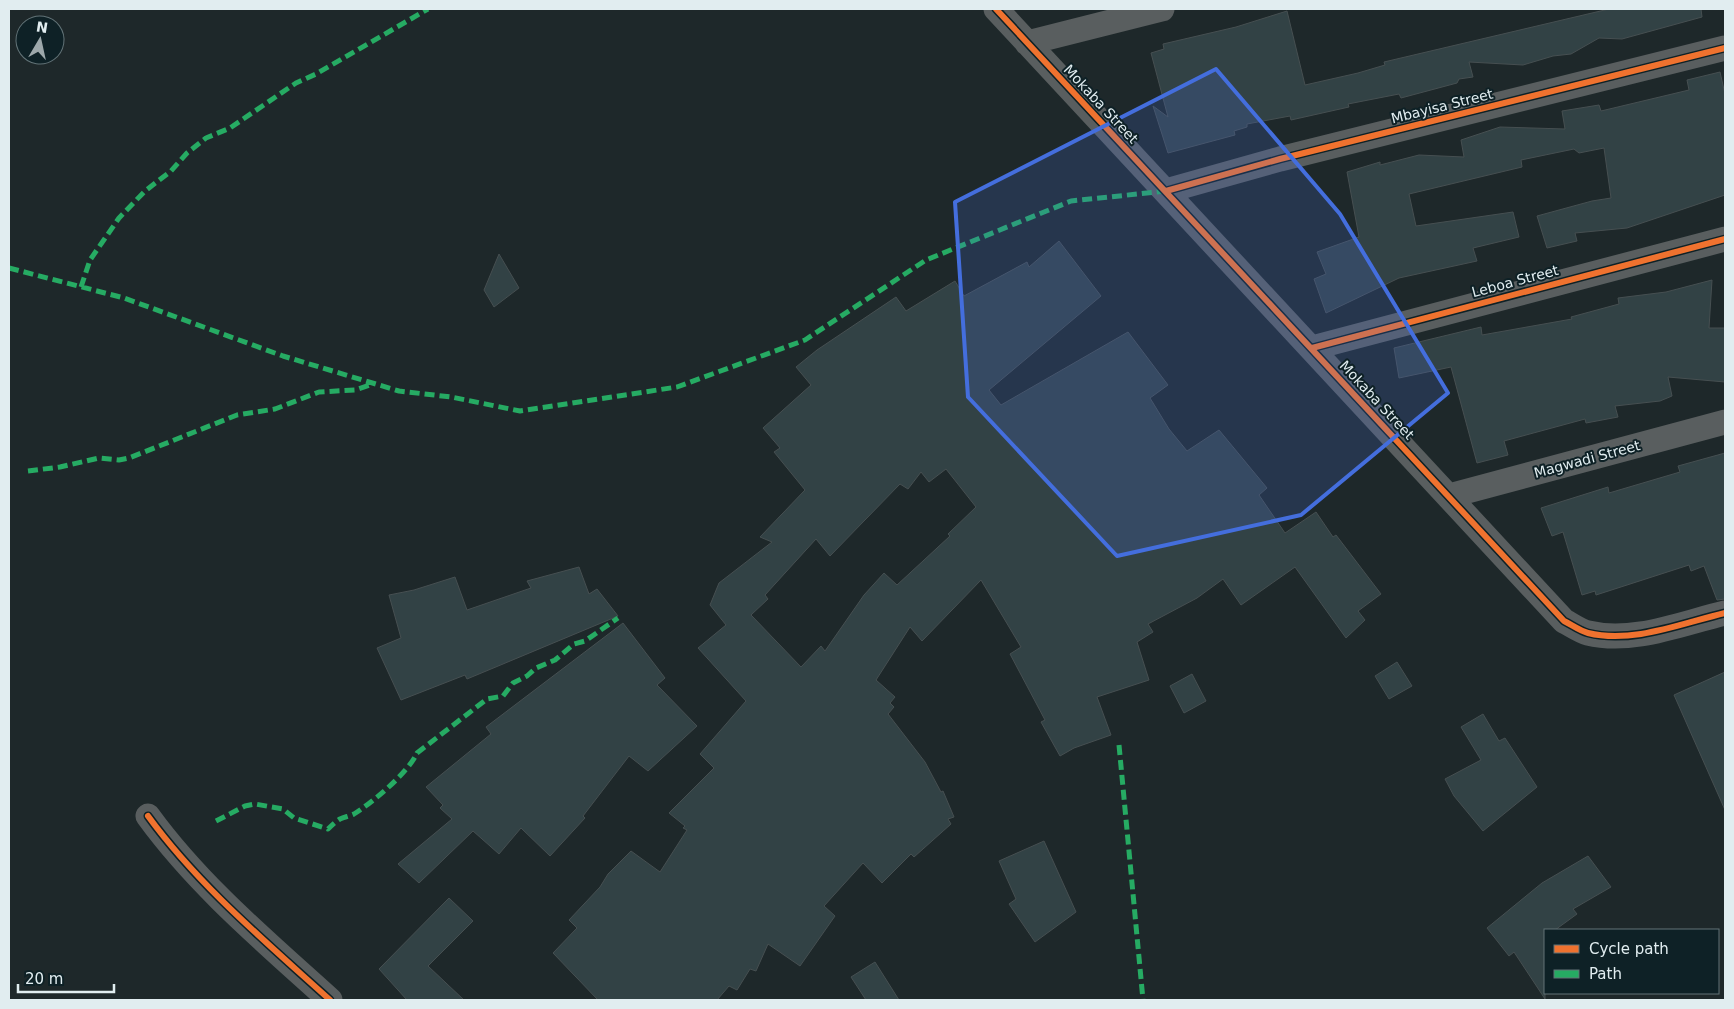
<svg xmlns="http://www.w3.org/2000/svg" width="1734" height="1009" viewBox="0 0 1734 1009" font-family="'DejaVu Sans',sans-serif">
<rect width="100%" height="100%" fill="#1e282a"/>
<path fill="#324245" stroke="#464f51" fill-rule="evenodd" d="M 1609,9 L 1701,9 L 1702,17 L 1622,39 L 1599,38 L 1571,54 L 1553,56 L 1523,65 L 1469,62 L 1473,77 L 1459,79 L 1457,83 L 1401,98 L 1399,94 L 1348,104 L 1349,107 L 1291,120 L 1290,116 L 1247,124 L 1247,127 L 1234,131 L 1235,135 L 1168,153 L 1153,106 L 1168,117 L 1151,53 L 1164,49 L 1163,44 L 1236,27 L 1287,11 L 1305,85 L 1358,73 L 1385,65 L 1384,62 Z
M 1720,72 L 1725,94 L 1725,195 L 1627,228 L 1575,233 L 1577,241 L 1547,248 L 1537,216 L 1592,201 L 1611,198 L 1604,148 L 1579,153 L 1574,149 L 1521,160 L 1522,167 L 1409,194 L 1416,226 L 1513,212 L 1519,237 L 1473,248 L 1477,261 L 1399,278 L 1326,313 L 1314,279 L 1326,274 L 1317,252 L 1359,237 L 1347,172 L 1380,162 L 1380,165 L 1419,155 L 1464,157 L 1461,140 L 1500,127 L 1565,129 L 1562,111 L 1599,105 L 1601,111 L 1689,90 L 1687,80 Z
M 1059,241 L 1101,296 L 989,390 L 1001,405 L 1128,332 L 1168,385 L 1150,398 L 1169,429 L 1187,451 L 1219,430 L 1267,488 L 1259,495 L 1285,533 L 1316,512 L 1333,537 L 1336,535 L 1381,594 L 1358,611 L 1365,620 L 1346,638 L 1295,567 L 1241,605 L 1223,579 L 1197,598 L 1148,624 L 1153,632 L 1137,642 L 1149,680 L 1097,697 L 1111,735 L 1074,748 L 1060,756 L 1041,722 L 1045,720 L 1010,654 L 1021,647 L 981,580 L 922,641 L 910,627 L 876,680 L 895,697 L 890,703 L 894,707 L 888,714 L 925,762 L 941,792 L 943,791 L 954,817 L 948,819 L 951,824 L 914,857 L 911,854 L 882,883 L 863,863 L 824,906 L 835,916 L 800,966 L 768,944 L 756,971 L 750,969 L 737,990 L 729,986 L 717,1000 L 598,1000 L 553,953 L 577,928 L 569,920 L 600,887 L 608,874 L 631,851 L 660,872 L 687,830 L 683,828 L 685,826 L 669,813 L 714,768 L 700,754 L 746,701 L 698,648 L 726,625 L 710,605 L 719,583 L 772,542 L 760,537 L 805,490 L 774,452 L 780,448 L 763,428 L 811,385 L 796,367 L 817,350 L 896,297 L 906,311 L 955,281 L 964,296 L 1027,262 L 1029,267 ZM 946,469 L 976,507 L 948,534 L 950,536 L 897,585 L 884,573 L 864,595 L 825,651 L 821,646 L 801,667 L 751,615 L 768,599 L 765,595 L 816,539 L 830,556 L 900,484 L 908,489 L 921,472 L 929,482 Z
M 499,254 L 519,288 L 494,307 L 484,290 Z
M 1712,280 L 1709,328 L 1725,328 L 1725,382 L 1668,377 L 1672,396 L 1660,401 L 1615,406 L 1618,417 L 1586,423 L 1585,419 L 1504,441 L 1508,455 L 1477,463 L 1451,367 L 1399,378 L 1394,348 L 1481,327 L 1482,335 L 1572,319 L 1571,317 L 1619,304 L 1618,298 L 1666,292 Z
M 1725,453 L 1725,599 L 1717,600 L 1704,566 L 1691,571 L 1689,565 L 1596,595 L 1595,591 L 1582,595 L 1563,532 L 1552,536 L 1541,508 L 1608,487 L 1609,493 L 1680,472 L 1678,466 Z
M 579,567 L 589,594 L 597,589 L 618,616 L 467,679 L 465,675 L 401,700 L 377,648 L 401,638 L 389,595 L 414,590 L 455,577 L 467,610 L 531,588 L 527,581 Z
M 623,623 L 665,678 L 657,685 L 697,726 L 648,771 L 629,756 L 583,816 L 585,818 L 550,856 L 521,828 L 499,854 L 473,831 L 419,883 L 398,864 L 452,819 L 440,808 L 443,805 L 426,787 L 491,734 L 486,727 Z
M 1397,662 L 1412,686 L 1389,699 L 1375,676 Z
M 1725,672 L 1725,810 L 1674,695 Z
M 1192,674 L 1206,701 L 1184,713 L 1170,686 Z
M 1483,714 L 1499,741 L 1505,738 L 1537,787 L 1483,831 L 1454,796 L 1445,779 L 1481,760 L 1461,727 Z
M 1044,841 L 1076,912 L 1035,942 L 1009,904 L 1016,899 L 999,861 Z
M 1588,856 L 1611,887 L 1573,909 L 1577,914 L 1555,930 L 1545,930 L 1545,999 L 1514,952 L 1509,956 L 1487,928 L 1542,883 Z
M 449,898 L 473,921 L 428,966 L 464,1000 L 407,1000 L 379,969 Z
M 875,962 L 899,1000 L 866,1000 L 851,977 Z"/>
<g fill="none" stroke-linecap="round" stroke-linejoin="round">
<path stroke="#595e5f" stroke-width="25" d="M 996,9 L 1564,621 C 1572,625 1580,631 1588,633 C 1633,644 1682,623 1725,613
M 1027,43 L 1162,9
M 1166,191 L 1280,159 L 1725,48
M 1312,348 L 1725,239
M 1449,496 L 1725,422
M 148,816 C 199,886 266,942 330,1000"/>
<path stroke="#26ab63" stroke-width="5" stroke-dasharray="10 5" stroke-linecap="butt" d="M 9,268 L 124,298 L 283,356 L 399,391 L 451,397 L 520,411 L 677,387 L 805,340 L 926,260 L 1071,201 L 1166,191
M 81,287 L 90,260 L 119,218 L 145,191 L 171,171 L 187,153 L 206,138 L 230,128 L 296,83 L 316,74 L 428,9
M 28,471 L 60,467 L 99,458 L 119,460 L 129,458 L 237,415 L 275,409 L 319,392 L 355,390 L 373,384
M 1119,745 L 1143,1000
M 216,821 L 245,806 L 255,804 L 283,809 L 294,818 L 328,829 C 331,826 335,822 340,819 C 344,817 350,816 354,814 C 373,802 408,773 417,753 L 487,699 L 503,696 L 513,683 L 527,676 L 536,668 L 555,660 L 574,644 L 585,641 L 618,618"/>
<g stroke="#0e2126" stroke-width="9">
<path id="cycleway" d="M 996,9 L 1564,621 C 1572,625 1580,631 1588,633 C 1633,644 1682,623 1725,613
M 1166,191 L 1280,159 L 1725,48
M 1312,348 L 1725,239
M 148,816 C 199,886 266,942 330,1000"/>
</g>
<use href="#cycleway" stroke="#ef722f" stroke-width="6"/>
</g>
<path fill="#446edd" fill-opacity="0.2" stroke="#446edd" stroke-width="4" stroke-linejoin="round" d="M 1216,69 L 1340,214 L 1448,393 L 1301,515 L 1117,556 L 968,397 L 955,202 Z"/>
<g text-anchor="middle" stroke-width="4" stroke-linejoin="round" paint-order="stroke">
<g font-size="14" fill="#e1edf0" stroke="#0e2126">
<text transform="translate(1101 104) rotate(47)" y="5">Mokaba Street</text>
<text transform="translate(1442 106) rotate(-14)" y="5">Mbayisa Street</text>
<text transform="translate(1515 281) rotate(-15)" y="5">Leboa Street</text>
<text transform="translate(1377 400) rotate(47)" y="5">Mokaba Street</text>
<text transform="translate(1587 459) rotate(-15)" y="5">Magwadi Street</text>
</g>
</g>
<rect width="1734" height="1009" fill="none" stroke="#e1edf0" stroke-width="20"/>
<rect x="1544" y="929" width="175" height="65" fill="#0e2126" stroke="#627377"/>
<rect x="1554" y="945" width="25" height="8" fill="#ef722f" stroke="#627377"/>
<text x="1589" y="954" font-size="15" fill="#e1edf0">Cycle path</text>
<rect x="1554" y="970" width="25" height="8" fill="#26ab63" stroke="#627377"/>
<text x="1589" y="979" font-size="15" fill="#e1edf0">Path</text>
<g transform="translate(40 40) rotate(9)"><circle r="24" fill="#0e2126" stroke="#627377"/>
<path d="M0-4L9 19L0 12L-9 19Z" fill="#9da8ab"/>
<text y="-8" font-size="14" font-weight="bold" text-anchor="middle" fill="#e1edf0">N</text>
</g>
<path d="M18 984v8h96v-8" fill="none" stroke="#e1edf0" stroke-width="2.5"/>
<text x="25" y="984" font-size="15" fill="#e1edf0" stroke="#0e2126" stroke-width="4" paint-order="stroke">20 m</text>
</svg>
